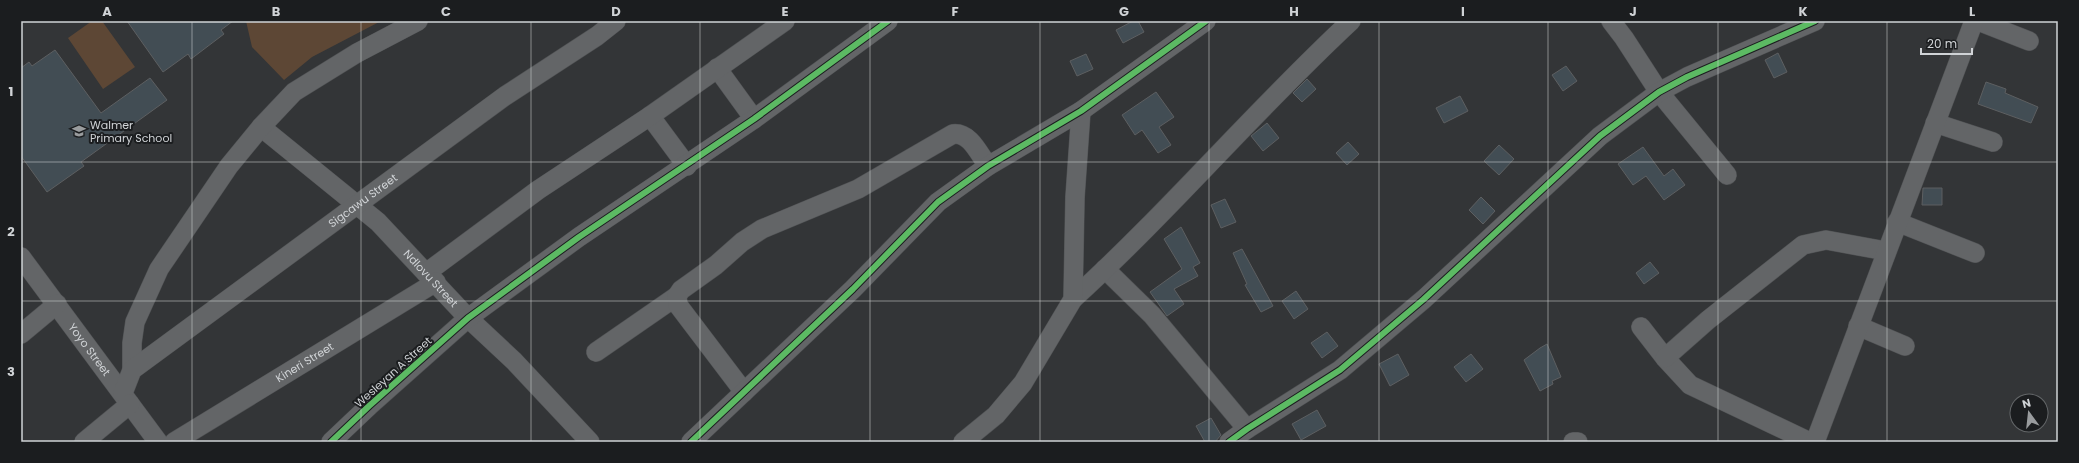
<svg xmlns="http://www.w3.org/2000/svg" width="2079" height="463" viewBox="0 0 2079 463" font-family="Poppins,sans-serif">
<rect width="100%" height="100%" fill="#333537"/>
<path fill="#5d4735" d="M 92,21 L 102,21 L 135,67 L 103,89 L 68,38 Z
M 246,21 L 381,21 L 312,57 L 284,80 L 252,47 Z"/>
<path fill="#424d54" stroke="#5d5f61" d="M 127,21 L 233,21 L 221,30 L 224,34 L 191,59 L 188,54 L 163,72 Z
M 1133,21 L 1138,21 L 1144,32 L 1123,43 L 1116,30 Z
M 55,50 L 101,113 L 150,78 L 167,100 L 81,162 L 84,166 L 47,192 L 21,156 L 21,68 L 29,62 L 32,66 Z
M 1778,53 L 1787,72 L 1774,78 L 1765,60 Z
M 1086,54 L 1093,69 L 1077,76 L 1070,61 Z
M 1566,66 L 1577,81 L 1563,91 L 1552,75 Z
M 1307,79 L 1316,89 L 1302,102 L 1293,93 Z
M 1986,82 L 2006,89 L 2005,93 L 2038,107 L 2031,123 L 1978,104 Z
M 1156,92 L 1174,117 L 1159,127 L 1171,145 L 1158,153 L 1142,130 L 1135,135 L 1122,115 Z
M 1460,96 L 1468,111 L 1444,123 L 1436,108 Z
M 1267,123 L 1279,138 L 1263,151 L 1251,136 Z
M 1348,142 L 1359,154 L 1347,165 L 1336,153 Z
M 1499,145 L 1514,159 L 1499,175 L 1484,161 Z
M 1643,147 L 1664,176 L 1673,169 L 1685,185 L 1664,200 L 1646,176 L 1633,185 L 1618,164 Z
M 1923,188 L 1942,188 L 1942,205 L 1922,205 Z
M 1481,197 L 1495,211 L 1483,224 L 1469,210 Z
M 1225,199 L 1236,222 L 1221,228 L 1211,205 Z
M 1181,227 L 1200,263 L 1193,267 L 1198,276 L 1174,289 L 1184,304 L 1167,316 L 1150,292 L 1182,269 L 1164,239 Z
M 1242,249 L 1273,306 L 1261,312 L 1245,285 L 1247,284 L 1233,253 Z
M 1650,262 L 1659,273 L 1644,284 L 1636,273 Z
M 1296,291 L 1308,309 L 1294,319 L 1282,301 Z
M 1327,332 L 1338,346 L 1322,358 L 1311,343 Z
M 1547,344 L 1561,377 L 1552,381 L 1553,384 L 1540,391 L 1524,360 L 1540,348 Z
M 1398,354 L 1409,375 L 1390,386 L 1379,364 Z
M 1471,354 L 1483,369 L 1466,382 L 1454,367 Z
M 1317,410 L 1326,426 L 1301,440 L 1292,424 Z
M 1211,418 L 1221,435 L 1215,442 L 1205,442 L 1196,426 Z"/>
<g fill="none" stroke-linecap="round" stroke-linejoin="round">
<g stroke="#4f5153" stroke-width="20">
<g id="street">
<path d="M 1611,21 L 1624,38 L 1659,92 L 1727,175"/>
<path d="M 1978,21 L 2029,41"/>
<path d="M 717,68 L 754,119"/>
<path d="M 650,116 L 687,166"/>
<path d="M 1935,123 L 1993,142"/>
<path id="s1" d="M 261,127 L 378,222 L 468,318 L 514,361 L 590,442"/>
<path d="M 1897,222 L 1975,253"/>
<path id="s2" d="M 21,257 L 158,442"/>
<path d="M 1105,269 L 1152,315 L 1247,429"/>
<path d="M 426,273 L 538,190 L 650,116 L 785,21"/>
<path d="M 1073,299 C 1170,211 1255,110 1351,21"/>
<path d="M 1858,326 L 1905,346"/>
<path d="M 1641,327 L 1665,358 L 1690,385 L 1810,442"/>
<path d="M 21,334 L 57,304"/>
<path d="M 596,352 L 677,296"/>
<path d="M 1665,358 L 1708,320 L 1803,245 L 1826,240 L 1886,251"/>
<path d="M 132,370 L 132,343 L 135,322 L 159,269 L 229,166 L 261,127 L 294,92 L 357,53 L 418,21"/>
<path d="M 744,392 L 678,305 L 677,296 L 681,290 L 716,265 L 742,242 L 762,229 L 858,189 L 953,134 C 970,132 979,154 988,166"/>
<path id="s3" d="M 123,393 L 132,370 L 505,96 L 597,36 L 616,21"/>
<path d="M 84,442 L 130,404"/>
<path id="s4" d="M 174,442 L 436,282"/>
<path d="M 331,442 L 369,406 L 468,318 L 579,237 L 754,119 L 888,21"/>
<path d="M 691,442 L 853,289 L 938,202 L 988,166 L 1081,111 L 1206,21"/>
<path d="M 963,442 L 996,415 L 1023,383 L 1073,299 L 1075,197 L 1081,111"/>
<path d="M 1229,442 L 1247,429 L 1340,370 L 1424,299 L 1600,136 L 1659,92 L 1687,77 L 1815,21"/>
<path d="M 1573,442 L 1578,442"/>
<path d="M 1815,442 L 1974,21"/>
</g>
</g>
<use href="#street" stroke="#636567" stroke-width="19"/>
<g stroke="#1b1d1f" stroke-width="8">
<path id="cycleway" d="M 331,442 L 369,406 L 468,318 L 579,237 L 754,119 L 888,21
M 691,442 L 853,289 L 938,202 L 988,166 L 1081,111 L 1206,21
M 1229,442 L 1247,429 L 1340,370 L 1424,299 L 1600,136 L 1659,92 L 1687,77 L 1815,21"/>
</g>
<use href="#cycleway" stroke="#5cba63" stroke-width="6"/>
</g>
<path fill="none" stroke="#d0d3d6" stroke-width="1" stroke-opacity="0.55" d="M 192,21 L 192,442M 361,21 L 361,442M 531,21 L 531,442M 700,21 L 700,442M 870,21 L 870,442M 1040,21 L 1040,442M 1209,21 L 1209,442M 1379,21 L 1379,442M 1548,21 L 1548,442M 1718,21 L 1718,442M 1887,21 L 1887,442M 21,162 L 2058,162M 21,301 L 2058,301"/>
<defs>
<g id="school-bare" transform="scale(1.08)"><path d="M0-5L7-2L0 1L-7-2ZM-4 1L0 2.5L4 1V4Q0 6-4 4Z" fill="#999c9e" stroke="#1b1d1f" stroke-width="2.5" paint-order="stroke"/></g>
</defs>
<g fill-rule="evenodd">
<use href="#school-bare" x="79" y="131"/>
</g>
<g text-anchor="middle" stroke-width="4" stroke-linejoin="round" paint-order="stroke">
<g font-size="11" fill="#d0d3d6" stroke="#1b1d1f" text-anchor="start">
<text x="90" y="129">Walmer<tspan x="90" dy="13">Primary School</tspan></text>
</g>
<g font-size="11" fill="#d0d3d6" stroke="#1b1d1f">
<text dy="4" stroke="none"><textPath href="#s3" startOffset="311">Sigcawu Street</textPath></text>
<text dy="4" stroke="none"><textPath href="#s1" startOffset="228">Ndlovu Street</textPath></text>
<text dy="4" stroke="none"><textPath href="#s2" startOffset="115">Yoyo Street</textPath></text>
<text dy="4" stroke="none"><textPath href="#s4" startOffset="153">Kineri Street</textPath></text>
<text transform="translate(393 372) rotate(-42)" y="4">Wesleyan A Street</text>
</g>
</g>
<rect width="2079" height="463" fill="none" stroke="#1b1d1f" stroke-width="44"/>
<g transform="translate(2029 413) rotate(345)"><circle r="19" fill="#1b1d1f" stroke="#636668"/>
<path d="M0-3L7 15L0 10L-7 15Z" fill="#999c9e"/>
<text y="-6" font-size="11" font-weight="bold" text-anchor="middle" fill="#d0d3d6">N</text>
</g>
<path d="M1921 48v6h51v-6" fill="none" stroke="#d0d3d6" stroke-width="2"/>
<text x="1927" y="48" font-size="12" fill="#d0d3d6" stroke="#1b1d1f" stroke-width="3" paint-order="stroke">20 m</text>
<rect x="22" y="22" width="2035" height="419" fill="none" stroke="#d0d3d6" stroke-width="1.5"/>
<g font-size="13" text-anchor="middle" font-weight="bold" fill="#d0d3d6">
<text x="107" y="16">A</text>
<text x="276" y="16">B</text>
<text x="446" y="16">C</text>
<text x="616" y="16">D</text>
<text x="785" y="16">E</text>
<text x="955" y="16">F</text>
<text x="1124" y="16">G</text>
<text x="1294" y="16">H</text>
<text x="1463" y="16">I</text>
<text x="1633" y="16">J</text>
<text x="1803" y="16">K</text>
<text x="1972" y="16">L</text>
<text x="11" y="96">1</text>
<text x="11" y="236">2</text>
<text x="11" y="376">3</text>
</g>
</svg>
